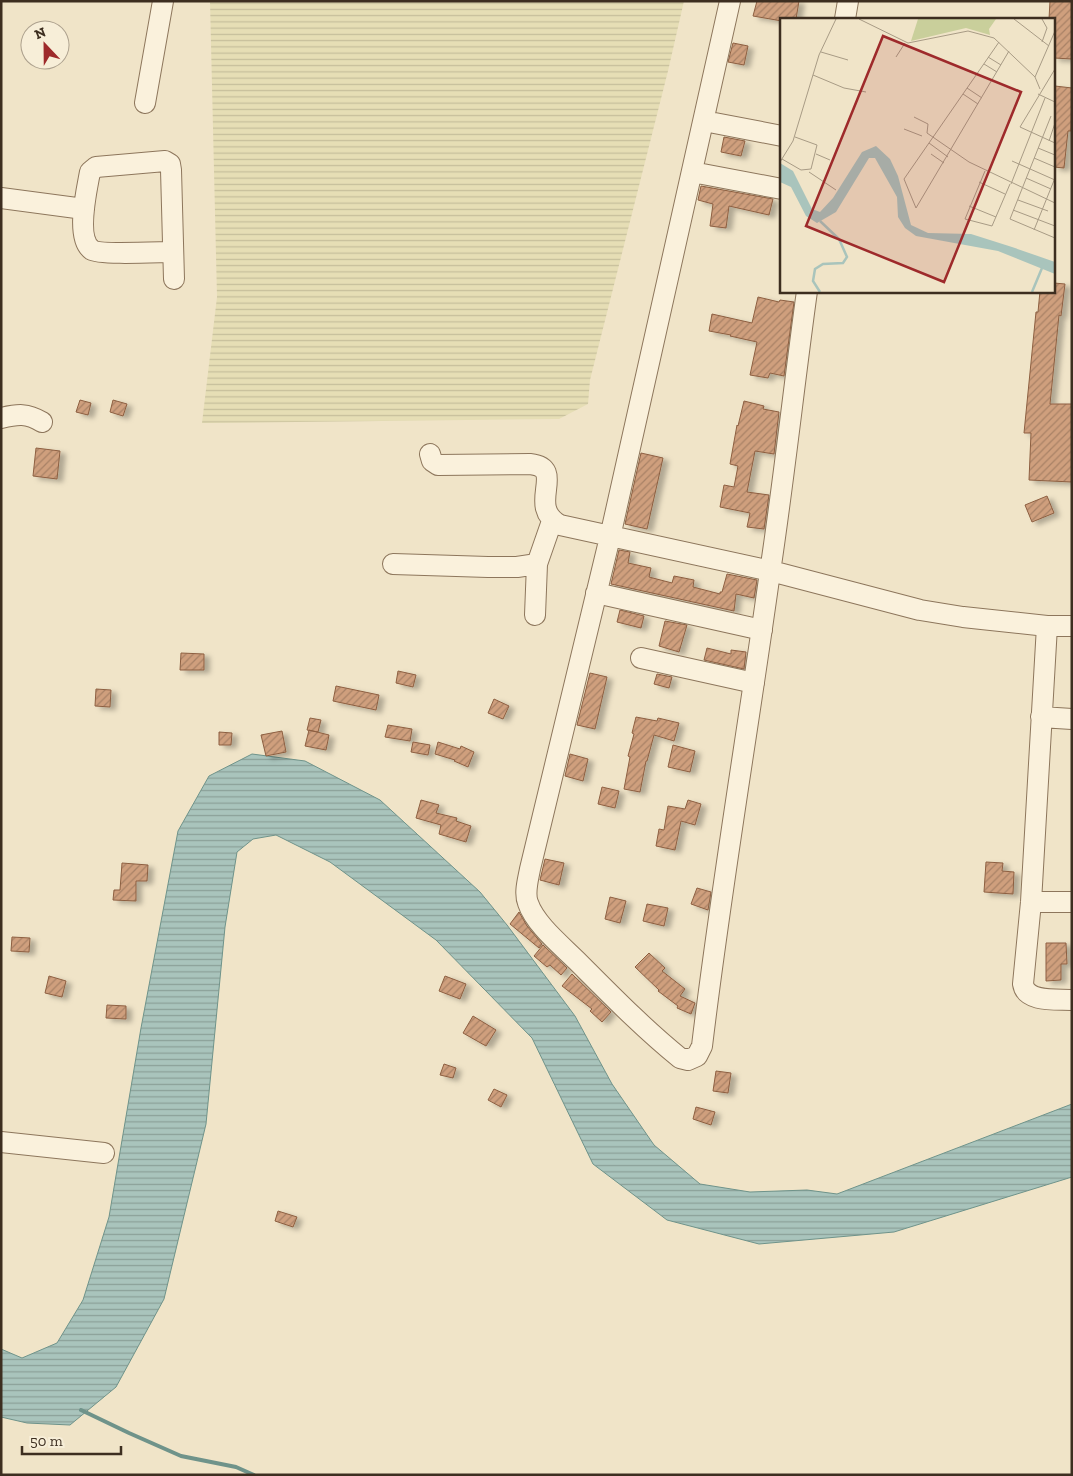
<svg xmlns="http://www.w3.org/2000/svg" width="1073" height="1476" viewBox="0 0 1073 1476" font-family="'Zilla Slab',serif">
<defs>
<pattern id="farmland-rules" width="6" height="5" patternUnits="userSpaceOnUse" patternTransform="scale(1.25)"><rect width="6" height="5" fill="#e6deb5"/><path d="M0 2.5h6" fill="none" stroke="#c6bf9b"/></pattern>
<pattern id="water-rules" width="6" height="5" patternUnits="userSpaceOnUse" patternTransform="scale(1.25)"><rect width="6" height="5" fill="#a9c4bc"/><path d="M0 2.5h6" fill="none" stroke="#8ba098"/></pattern>
<pattern id="building-hatch" width="6" height="6" patternUnits="userSpaceOnUse" patternTransform="scale(1.25)"><rect width="6" height="6" fill="#cf9f7d"/><path d="M-1 1l2-2M0 6l6-6M5 7l2-2" fill="none" stroke="#a98266"/></pattern>
<filter id="shadow"><feDropShadow dx="5.5" dy="3" stdDeviation="2.5" flood-color="#0004"/></filter>
</defs>
<rect width="100%" height="100%" fill="#f0e4c8"/>
<path fill="url(#farmland-rules)" d="M 210,1 L 684,1 L 668,71 L 590,380 L 588,404 L 559,419 L 202,423 L 217,297 Z"/>
<path fill="url(#water-rules)" stroke="#6f938a" d="M 252,754 L 305,761 L 380,800 L 480,892 L 507,925 L 575,1016 L 612,1084 L 654,1145 L 700,1184 L 750,1192 L 807,1190 L 837,1194 L 1072,1104 L 1072,1177 L 894,1232 L 759,1244 L 667,1220 L 593,1164 L 532,1038 L 436,940 L 330,862 L 276,835 L 253,839 L 237,852 L 225,927 L 206,1124 L 164,1299 L 116,1387 L 70,1425 L 27,1423 L 1,1417 L 1,1349 L 22,1358 L 57,1343 L 83,1300 L 109,1217 L 141,1028 L 178,831 L 209,776 Z"/>
<g fill="none" stroke-linecap="round" stroke-linejoin="round">
<path stroke="#6f938a" stroke-width="4" d="M 81,1410 L 129,1433 L 181,1456 L 236,1467 L 254,1475"/>
</g>
<path fill="url(#building-hatch)" stroke="#8d5f41" filter="url(#shadow)" d="M 757,1 L 799,1 L 796,19 L 782,19 L 782,21 L 753,16 Z
M 1050,1 L 1072,1 L 1072,59 L 1054,58 L 1054,19 L 1049,19 Z
M 733,43 L 748,46 L 744,65 L 728,62 Z
M 1055,86 L 1072,88 L 1071,131 L 1068,131 L 1064,168 L 1054,167 Z
M 724,137 L 745,141 L 741,156 L 721,152 Z
M 701,186 L 773,199 L 769,215 L 729,206 L 726,228 L 710,226 L 713,204 L 698,200 Z
M 1054,283 L 1065,284 L 1061,316 L 1059,315 L 1050,404 L 1072,404 L 1072,482 L 1029,480 L 1031,433 L 1024,433 L 1036,312 L 1038,312 L 1040,291 L 1054,291 Z
M 758,297 L 779,302 L 780,300 L 794,302 L 784,376 L 770,373 L 768,378 L 750,375 L 757,342 L 730,336 L 731,335 L 709,331 L 712,314 L 752,323 Z
M 80,400 L 91,403 L 88,415 L 76,412 Z
M 113,400 L 127,404 L 123,416 L 110,412 Z
M 744,401 L 764,406 L 763,409 L 779,412 L 774,454 L 755,451 L 747,492 L 769,495 L 764,529 L 747,527 L 750,513 L 720,507 L 724,485 L 734,487 L 738,466 L 730,464 L 737,425 L 738,426 Z
M 36,448 L 60,451 L 57,479 L 33,476 Z
M 641,453 L 663,458 L 647,529 L 625,524 Z
M 1047,496 L 1054,513 L 1032,522 L 1025,505 Z
M 619,550 L 630,552 L 628,563 L 651,568 L 649,577 L 672,583 L 674,576 L 694,580 L 693,587 L 720,594 L 720,592 L 722,592 L 727,574 L 757,580 L 754,598 L 736,594 L 734,611 L 611,584 Z
M 620,610 L 644,616 L 641,628 L 617,622 Z
M 665,621 L 687,625 L 679,652 L 659,646 Z
M 707,648 L 731,654 L 731,650 L 746,652 L 744,669 L 704,660 Z
M 181,653 L 204,654 L 204,670 L 180,670 Z
M 398,671 L 416,675 L 413,687 L 396,683 Z
M 590,673 L 607,677 L 595,729 L 577,725 Z
M 657,674 L 672,677 L 669,688 L 654,684 Z
M 336,686 L 379,695 L 376,710 L 333,701 Z
M 96,689 L 111,690 L 110,707 L 95,706 Z
M 494,699 L 509,706 L 503,719 L 488,713 Z
M 636,717 L 657,721 L 658,718 L 679,723 L 674,741 L 654,735 L 647,761 L 646,761 L 640,792 L 624,789 L 630,757 L 628,756 L 634,734 L 632,733 Z
M 310,718 L 321,720 L 318,732 L 307,730 Z
M 388,725 L 412,729 L 410,741 L 385,737 Z
M 309,730 L 329,735 L 326,750 L 305,746 Z
M 282,731 L 286,752 L 266,756 L 261,735 Z
M 219,732 L 232,733 L 231,745 L 219,745 Z
M 413,742 L 430,745 L 428,755 L 411,752 Z
M 438,742 L 460,749 L 461,746 L 474,752 L 468,767 L 454,761 L 455,760 L 435,754 Z
M 673,745 L 695,751 L 690,772 L 668,767 Z
M 570,754 L 588,759 L 583,781 L 565,776 Z
M 602,787 L 619,791 L 615,808 L 598,804 Z
M 421,800 L 439,805 L 436,813 L 457,818 L 456,821 L 471,826 L 466,842 L 439,834 L 441,825 L 416,818 Z
M 688,800 L 701,804 L 695,825 L 681,821 L 675,850 L 656,846 L 659,829 L 664,830 L 668,806 L 685,809 Z
M 545,859 L 564,863 L 559,885 L 540,880 Z
M 986,862 L 1003,863 L 1002,871 L 1014,872 L 1013,894 L 984,892 Z
M 122,863 L 148,865 L 147,881 L 136,881 L 136,901 L 113,900 L 114,890 L 120,890 Z
M 697,888 L 711,892 L 708,910 L 691,904 Z
M 610,897 L 626,901 L 620,923 L 605,919 Z
M 647,904 L 668,908 L 664,926 L 643,921 Z
M 519,912 L 527,926 L 542,944 L 539,948 L 510,924 Z
M 12,937 L 30,938 L 29,952 L 11,951 Z
M 1046,943 L 1066,943 L 1067,964 L 1061,964 L 1061,980 L 1046,981 Z
M 543,945 L 567,968 L 561,975 L 550,965 L 547,967 L 534,956 Z
M 649,953 L 665,968 L 662,971 L 685,989 L 680,996 L 695,1003 L 691,1014 L 677,1008 L 678,1006 L 658,991 L 659,990 L 635,967 Z
M 572,974 L 611,1012 L 602,1022 L 590,1011 L 592,1009 L 562,986 Z
M 49,976 L 66,981 L 62,997 L 45,993 Z
M 445,976 L 466,984 L 460,999 L 439,991 Z
M 107,1005 L 126,1006 L 126,1019 L 106,1018 Z
M 473,1016 L 496,1030 L 486,1046 L 463,1033 Z
M 444,1064 L 456,1068 L 453,1078 L 440,1075 Z
M 716,1071 L 731,1073 L 728,1093 L 713,1091 Z
M 494,1089 L 507,1095 L 501,1107 L 488,1100 Z
M 696,1107 L 715,1112 L 711,1125 L 693,1119 Z
M 278,1211 L 297,1217 L 293,1227 L 275,1221 Z"/>
<g fill="none" stroke-linecap="round" stroke-linejoin="round">
<g stroke="#8d765c" stroke-width="22">
<path id="minor" d="M 730,1 L 610,537 L 530,869 C 528,880 524,893 528,903 C 535,924 561,945 577,961 C 610,994 643,1028 680,1058 L 688,1060 L 697,1056 L 702,1046 C 721,887 748,730 770,572 C 784,479 794,385 807,291
M 845,19 L 848,1
M 145,103 L 163,1
M 704,121 L 782,136
M 692,172 L 782,189
M 1,198 L 84,209
M 173,252 C 160,252 100,255 92,250 C 75,238 87,189 90,172 L 96,167 L 165,161 L 170,164 L 171,170 L 174,279
M 1,418 C 18,414 27,413 42,422
M 430,454 L 432,461 L 438,465 L 530,464 C 568,468 525,506 560,525 L 771,571 L 920,610 L 963,617 L 1047,626 L 1072,626
M 393,564 L 488,567 L 517,567 L 537,564
M 596,593 L 762,630
M 535,615 L 537,564 L 552,521
M 1047,626 L 1031,902 L 1023,984 C 1026,1003 1057,999 1072,1000
M 641,658 L 754,683
M 1041,717 L 1072,719
M 1031,902 L 1072,902
M 1,1142 L 104,1153"/>
</g>
<use href="#minor" stroke="#faf1dc" stroke-width="20"/>
</g>
<g transform="translate(780 18)">
<rect width="275" height="275" fill="#f0e4c8"/>
<path d="M 138,1 L 216,1 L 209,11 L 210,17 L 186,10 L 131,23 Z" fill="#c9cf9b"/>
<path d="M 96,128 L 110,141 L 118,158 L 131,207 L 148,215 L 191,216 L 232,229 L 275,244 L 275,256 L 218,233 L 136,218 L 125,210 L 118,199 L 117,179 L 95,140 L 89,140 L 56,194 L 37,205 L 26,198 L 11,169 L 0,164 L 0,145 L 13,153 L 32,191 L 40,194 L 53,180 L 82,134 Z" fill="#a9c4bc"/>
<path fill="none" stroke="#a9c4bc" stroke-width="2.5" d="M 40,203 L 59,221 L 67,239 L 63,245 L 43,246 L 35,251 L 33,263 L 40,274M 252,274 L 262,250"/>
<path fill="none" stroke="#a89b85" stroke-width="1" d="M 79,1 L 128,25 L 188,13 L 214,20 L 255,59 L 260,71M 234,1 L 269,28M 219,24 L 124,161 L 136,190 L 229,33M 262,24 L 267,10 L 262,1M 41,34 L 68,42M 116,39 L 125,25M 208,39 L 221,47M 204,46 L 217,54M 275,51 L 240,109 L 275,125M 33,57 L 64,70 L 86,74M 255,59 L 275,13M 187,70 L 202,80M 183,76 L 198,86M 258,76 L 275,84M 271,98 L 230,201 L 275,220M 134,99 L 148,106 L 147,115 L 189,144 L 275,185M 124,111 L 142,118M 269,123 L 275,105M 149,125 L 168,139M 258,130 L 275,137M 36,136 L 50,142M 151,136 L 164,145M 254,140 L 275,149M 2,141 L 21,152 L 31,151 L 37,127 L 15,119M 232,143 L 275,162M 0,144 L 13,123 L 39,37 L 56,1M 205,153 L 185,201 L 212,208 L 230,166M 29,154 L 56,172M 246,160 L 271,171M 199,164 L 225,176M 231,166 L 265,80M 238,182 L 268,193M 189,188 L 216,199M 233,192 L 275,208M 254,212 L 275,160"/>
<path fill="#9e2a2b" fill-opacity="0.15" stroke="#9e2a2b" stroke-width="2.5" d="M 103,18 L 241,74 L 164,264 L 26,208 Z"/>
<rect width="275" height="275" fill="none" stroke="#3d2e20" stroke-width="2.5"/>
</g>
<rect width="1073" height="1476" fill="none" stroke="#3d2e20" stroke-width="5"/>
<g transform="translate(45 45) rotate(338)"><circle r="24" fill="#f7eed8" stroke="#ada18e"/>
<path d="M0-4L9 19L0 12L-9 19Z" fill="#9e2a2b"/>
<text y="-8" font-size="14" font-weight="bold" text-anchor="middle" fill="#3d2e20">N</text>
</g>
<path d="M22 1446v8h99v-8" fill="none" stroke="#3d2e20" stroke-width="2.5"/>
<text x="30" y="1446" font-size="15" fill="#3d2e20" stroke="#f7eed8" stroke-width="4" paint-order="stroke">50 m</text>
</svg>
